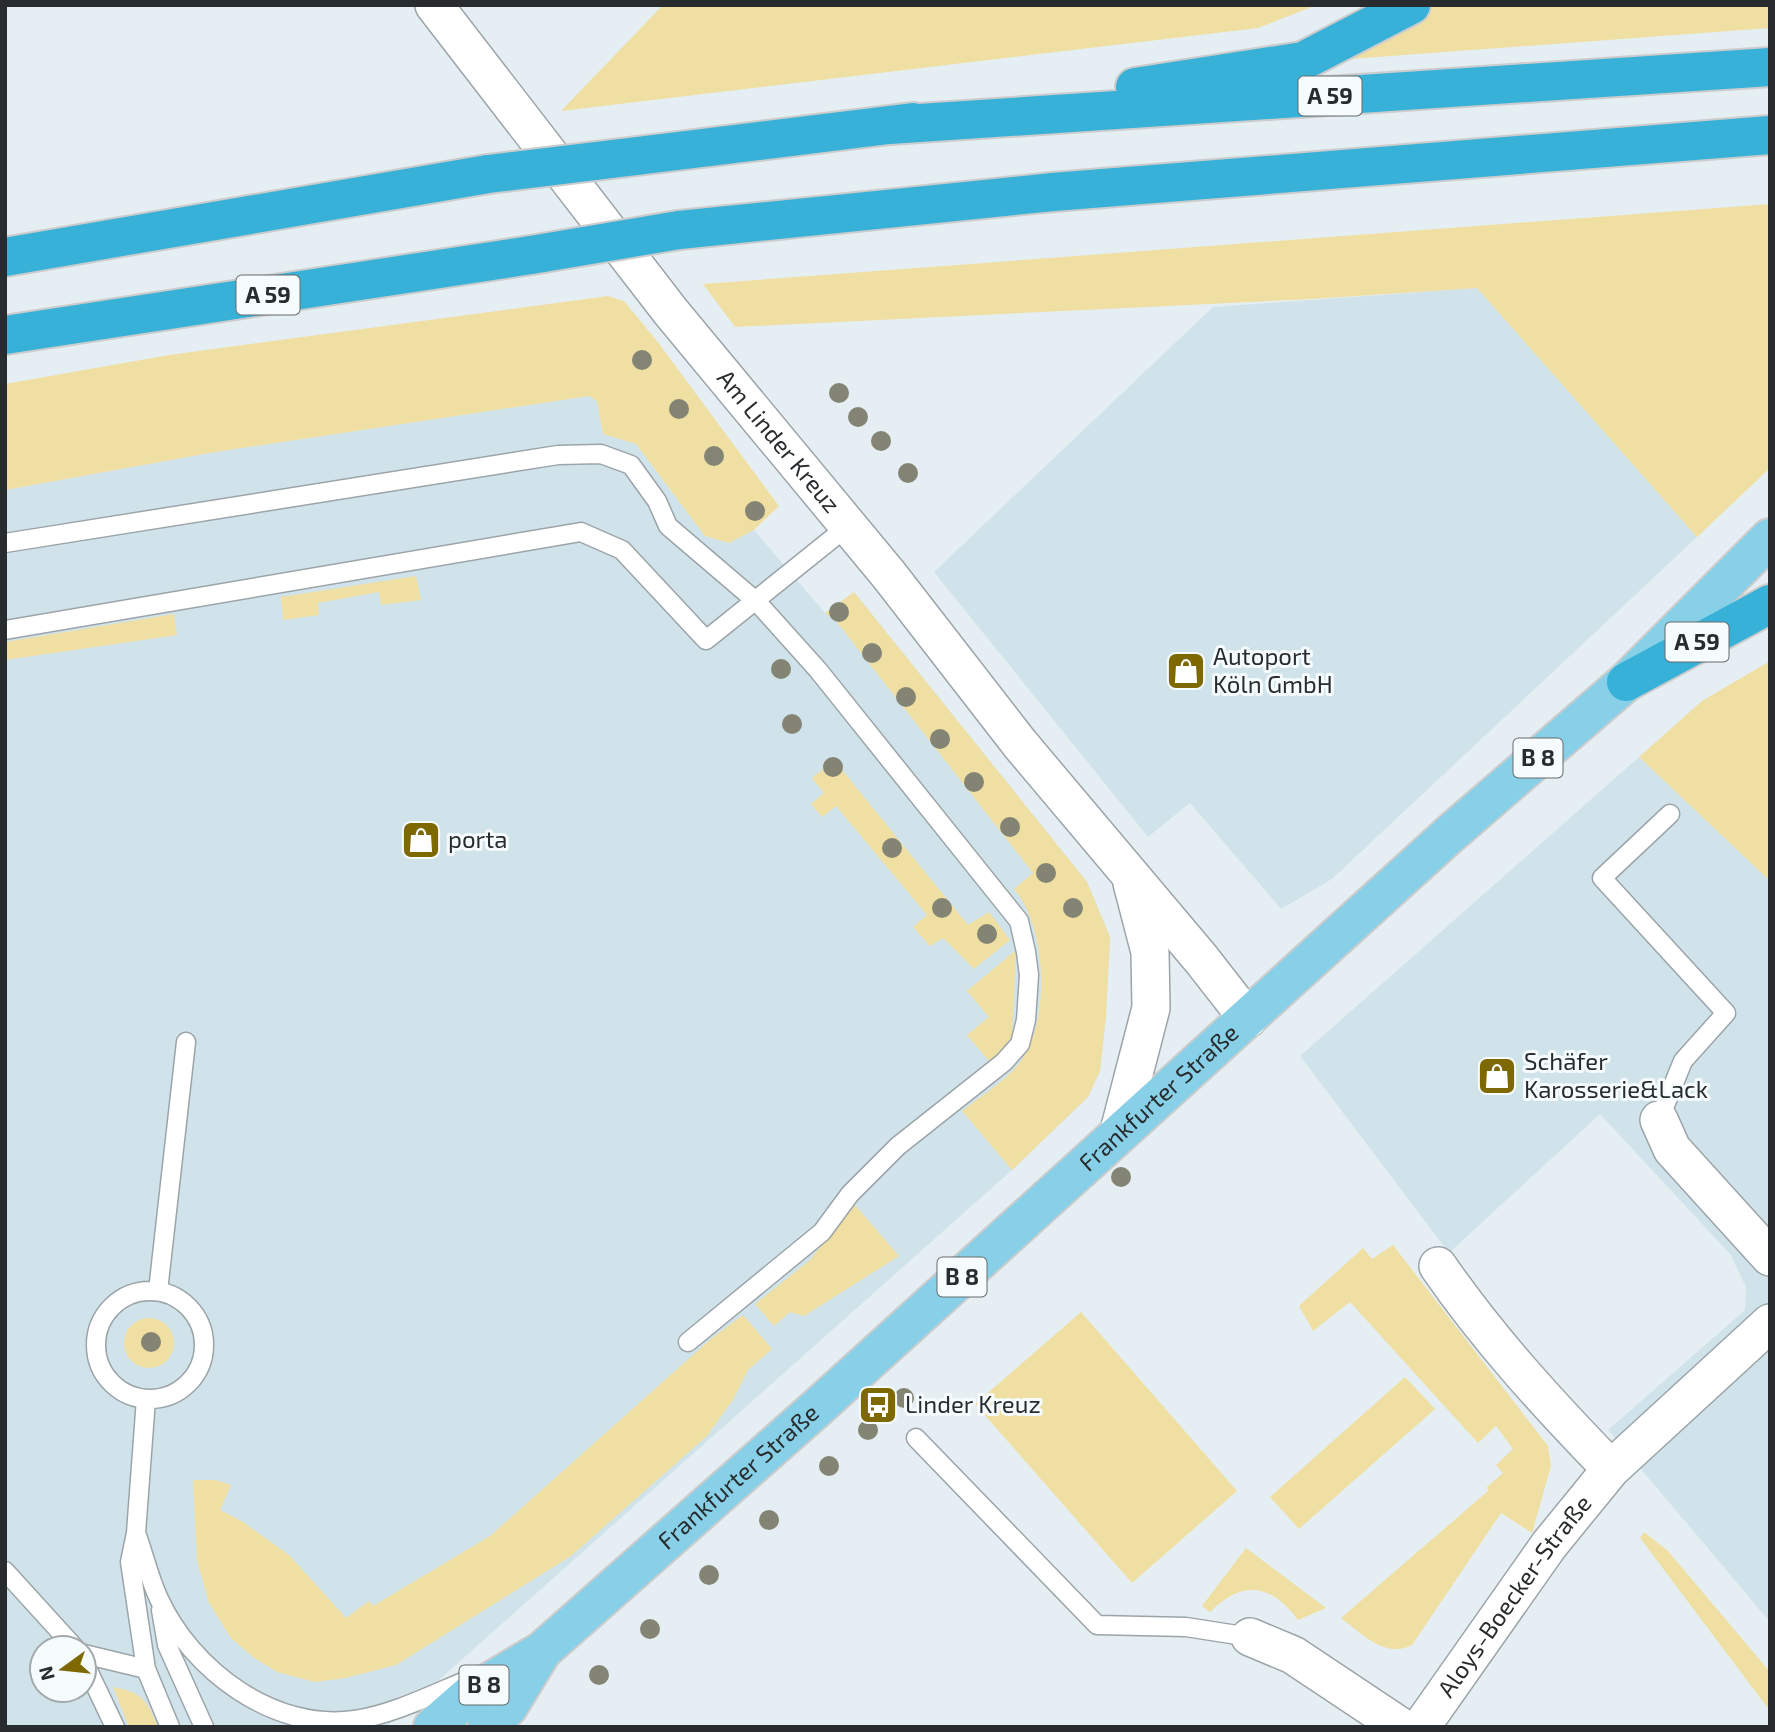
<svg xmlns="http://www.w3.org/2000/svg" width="1775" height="1732" viewBox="0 0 1775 1732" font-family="'Exo 2',sans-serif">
<rect width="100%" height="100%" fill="#e5eff3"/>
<path fill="#d1e3ea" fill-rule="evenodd" d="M 1477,288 L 1697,537 L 1332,879 L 1281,909 L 1190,803 L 1148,837 L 934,572 L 1213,307 Z
M 589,396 L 597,401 L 603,434 L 636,444 L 705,536 L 729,543 L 754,530 L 825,613 L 854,592 L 1087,882 L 1110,937 L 1106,1016 L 1100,1071 L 1088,1097 L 1012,1170 L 386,1727 L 5,1727 L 5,490 L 215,452 ZM 42,1648 L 84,1648 L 84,1690 L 42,1690 Z
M 1639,757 L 1770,881 L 1770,1622 L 1608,1430 L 1745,1310 L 1746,1287 L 1730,1254 L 1600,1114 L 1449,1253 L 1300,1056 Z"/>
<path fill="#efdfa2" d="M 663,5 L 1317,5 L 1258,28 L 561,111 Z
M 1434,5 L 1770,5 L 1770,28 L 1337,60 L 1390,37 Z
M 1770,204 L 1770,468 L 1697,537 L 1477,288 L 1312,299 L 735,327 L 703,284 Z
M 608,296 L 624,301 L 657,341 L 779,506 L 754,530 L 729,543 L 705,536 L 636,444 L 603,434 L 597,401 L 589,396 L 215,452 L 5,490 L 5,384 L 169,355 Z
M 416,576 L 421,600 L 381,605 L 379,592 L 318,603 L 319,615 L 283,620 L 281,597 Z
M 854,592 L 1087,882 L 1110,937 L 1106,1016 L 1100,1071 L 1088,1097 L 1012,1170 L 962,1111 C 981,1096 1010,1078 1023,1058 C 1050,1016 1047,928 1014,889 L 1033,873 L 836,621 L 825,613 Z
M 174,614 L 177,635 L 5,660 L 5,642 Z
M 1770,661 L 1770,881 L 1639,757 L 1702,701 Z
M 834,760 L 968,925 L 989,912 L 1010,940 L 974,969 L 943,938 L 930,946 L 913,927 L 927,915 L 836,806 L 822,817 L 811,804 L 824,793 L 812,778 Z
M 1016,950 L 1012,1036 L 1005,1048 L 989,1061 L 967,1035 L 989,1017 L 967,991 Z
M 854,1204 L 899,1256 L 804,1316 L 790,1312 L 774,1326 L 755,1304 L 810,1260 Z
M 1393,1245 L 1548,1446 L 1551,1466 L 1532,1533 L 1501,1513 L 1412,1645 C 1385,1659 1362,1634 1341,1618 L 1488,1491 L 1487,1487 L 1503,1473 L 1496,1465 L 1513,1449 L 1496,1426 L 1478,1443 L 1350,1302 L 1313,1331 L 1299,1306 L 1363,1248 L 1372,1259 Z
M 1081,1312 L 1237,1491 L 1132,1583 L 975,1404 Z
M 743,1315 L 772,1349 L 748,1370 L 734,1398 L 707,1436 L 571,1556 L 396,1665 L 345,1678 L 315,1682 L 277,1672 L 253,1657 L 231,1638 L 209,1603 L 197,1560 L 193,1480 L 215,1480 L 231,1485 L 220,1510 L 243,1522 L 289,1555 L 346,1618 L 369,1601 L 373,1606 L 490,1536 L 712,1338 Z
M124 1343a25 25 0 1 1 50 0a25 25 0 1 1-50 0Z
M 1405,1377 L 1435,1409 L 1299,1529 L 1270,1497 Z
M 1644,1532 L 1668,1551 L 1770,1672 L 1770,1711 L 1640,1538 Z
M 1246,1548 L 1326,1608 L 1298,1620 C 1271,1584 1243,1579 1210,1612 L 1202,1606 Z
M 113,1687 C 143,1693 146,1699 158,1727 L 129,1727 Z"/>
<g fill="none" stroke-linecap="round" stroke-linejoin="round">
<g stroke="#9ba4a8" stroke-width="21">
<path id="service" d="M 5,543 L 558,455 L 601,454 L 631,465 L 657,501 L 668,526 L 757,602 L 818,670 L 1019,921 L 1026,952 L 1029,975 L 1026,1020 L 1020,1044 L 1004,1062 L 898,1146 L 850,1194 L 822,1232 L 688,1342
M 5,630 L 581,532 L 622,550 L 706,640 L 848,526
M 1659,1120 L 1683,1061 L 1726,1013 L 1602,878 L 1670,814
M96 1345a54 54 0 1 1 108 0a54 54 0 1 1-108 0Z
M 158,1291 L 186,1042
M 146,1399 L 136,1533 L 130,1562 L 146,1669 L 170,1727
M 916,1438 L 1097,1625 L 1186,1627 L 1250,1637
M 136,1533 C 144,1554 149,1578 159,1599 C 191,1669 273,1732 355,1720 C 394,1714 433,1694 470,1679
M 5,1571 L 75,1648
M 161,1610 L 167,1645 L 204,1727
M 84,1654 L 146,1669
M 84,1662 L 115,1727"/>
</g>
<g stroke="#9ba4a8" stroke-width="40">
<g id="minor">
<path id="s1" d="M 434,5 L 671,312 L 889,575 L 1020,744 L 1202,960 L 1248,1019"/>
<path d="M 1659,1120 L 1672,1149 L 1770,1257"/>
<path d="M 1118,1135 L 1151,1008 L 1150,952 L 1132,883"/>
<path d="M 1438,1266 C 1489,1340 1549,1405 1611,1469"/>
<path d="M 1250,1637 L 1293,1655 L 1401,1727"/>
<path id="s2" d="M 1421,1727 L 1549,1545 L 1611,1469 L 1770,1323"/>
</g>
</g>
<g stroke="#cccccd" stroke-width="42">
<g id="primary">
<path id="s3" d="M 433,1727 L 473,1692 L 542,1651 L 818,1407 L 1450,834 L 1626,682 L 1770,538"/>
<path d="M 487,1727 L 508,1707 L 539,1656"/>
</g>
</g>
<g stroke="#cccccd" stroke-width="42">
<path id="motorway" d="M 1135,87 L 1303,61 L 1411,5
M 889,125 L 1770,67
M 637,156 L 913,122
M 679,230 L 1053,192 L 1770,135
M 5,257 L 488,174
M 5,335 L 531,255
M 1626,682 L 1770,604"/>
</g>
<use href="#service" stroke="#fff" stroke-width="18"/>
<use href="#minor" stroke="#fff" stroke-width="37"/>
<use href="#primary" stroke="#87d0e7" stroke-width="38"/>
<use href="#motorway" stroke="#37b1d7" stroke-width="38"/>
<g stroke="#cccccd" stroke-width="42" stroke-linecap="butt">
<path id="motorway-bridge" d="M 488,174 L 637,156
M 531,255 L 679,230"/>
</g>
<use href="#motorway-bridge" stroke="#37b1d7" stroke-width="38"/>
</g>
<g fill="#848474">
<circle cx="642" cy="360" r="10"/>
<circle cx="839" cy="393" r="10"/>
<circle cx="679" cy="409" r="10"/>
<circle cx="858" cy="417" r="10"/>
<circle cx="881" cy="441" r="10"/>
<circle cx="714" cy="456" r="10"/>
<circle cx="908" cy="473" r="10"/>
<circle cx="755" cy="511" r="10"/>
<circle cx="839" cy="612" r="10"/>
<circle cx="872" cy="653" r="10"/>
<circle cx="781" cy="669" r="10"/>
<circle cx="906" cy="697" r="10"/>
<circle cx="792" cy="724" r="10"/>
<circle cx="940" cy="739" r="10"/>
<circle cx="833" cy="767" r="10"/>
<circle cx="974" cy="782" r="10"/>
<circle cx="1010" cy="827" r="10"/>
<circle cx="892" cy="848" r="10"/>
<circle cx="1046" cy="873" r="10"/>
<circle cx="942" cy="908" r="10"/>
<circle cx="1073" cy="908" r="10"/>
<circle cx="987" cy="934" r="10"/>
<circle cx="1121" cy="1177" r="10"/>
<circle cx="151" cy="1342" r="10"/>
<circle cx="904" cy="1398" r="10"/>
<circle cx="868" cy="1430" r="10"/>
<circle cx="829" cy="1466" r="10"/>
<circle cx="769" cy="1520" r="10"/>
<circle cx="709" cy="1575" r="10"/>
<circle cx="650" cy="1629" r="10"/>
<circle cx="599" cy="1675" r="10"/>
</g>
<defs>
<g id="shop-square" transform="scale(2.0125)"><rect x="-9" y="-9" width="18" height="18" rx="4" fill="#7e6900" stroke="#f6fcfe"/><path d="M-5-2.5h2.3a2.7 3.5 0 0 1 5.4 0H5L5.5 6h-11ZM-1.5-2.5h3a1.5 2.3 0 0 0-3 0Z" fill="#fff"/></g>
<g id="bus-square" transform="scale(2.0125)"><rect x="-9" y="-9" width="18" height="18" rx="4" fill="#7e6900" stroke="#f6fcfe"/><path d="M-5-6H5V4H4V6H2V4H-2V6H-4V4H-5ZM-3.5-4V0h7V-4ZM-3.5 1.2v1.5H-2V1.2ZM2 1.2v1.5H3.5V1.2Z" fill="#fff"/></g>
</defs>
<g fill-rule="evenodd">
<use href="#shop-square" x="1186" y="671"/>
<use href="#shop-square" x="421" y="840"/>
<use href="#shop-square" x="1497" y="1076"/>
<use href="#bus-square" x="878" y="1405"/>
</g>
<g text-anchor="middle" stroke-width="6" stroke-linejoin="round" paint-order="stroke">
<g fill="#f6fcfe" stroke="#666a6c" stroke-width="2">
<rect x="1298.5" y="76.5" width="63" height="39" rx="5"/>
<rect x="236.5" y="275.5" width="63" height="39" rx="5"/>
<rect x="1665.5" y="622.5" width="63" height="39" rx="5"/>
<rect x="1513.5" y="738.5" width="49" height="39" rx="5"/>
<rect x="937.5" y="1257.5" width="49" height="39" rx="5"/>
<rect x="459.5" y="1665.5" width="49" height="39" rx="5"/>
</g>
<g font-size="23" font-weight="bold" fill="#292c2e">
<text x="1330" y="104">A 59</text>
<text x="268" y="303">A 59</text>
<text x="1697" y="650">A 59</text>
<text x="1538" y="766">B 8</text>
<text x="962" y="1285">B 8</text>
<text x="484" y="1693">B 8</text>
</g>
<g font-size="24" fill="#292c2e" stroke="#f6fcfe">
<text dy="8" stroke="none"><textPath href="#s1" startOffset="556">Am Linder Kreuz</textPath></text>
<text dy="8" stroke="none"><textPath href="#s3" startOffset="962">Frankfurter Straße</textPath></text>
<text dy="8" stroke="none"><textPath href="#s3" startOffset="396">Frankfurter Straße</textPath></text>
<text dy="8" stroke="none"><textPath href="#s2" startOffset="161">Aloys-Boecker-Straße</textPath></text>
</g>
<g font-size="24" fill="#292c2e" stroke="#f6fcfe" text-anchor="start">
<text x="1213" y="665">Autoport<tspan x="1213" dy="28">Köln GmbH</tspan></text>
<text x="448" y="848">porta</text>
<text x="1524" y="1070">Schäfer<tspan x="1524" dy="28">Karosserie&amp;Lack</tspan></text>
<text x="905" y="1413">Linder Kreuz</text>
</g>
</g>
<rect width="1775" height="1732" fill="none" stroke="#292c2e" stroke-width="14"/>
<g transform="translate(63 1669) rotate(255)"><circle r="33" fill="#f6fcfe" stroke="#a4a9ab" stroke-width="2"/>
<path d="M0-5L12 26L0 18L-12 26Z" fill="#7e6900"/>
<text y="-10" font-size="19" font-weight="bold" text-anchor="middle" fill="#292c2e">N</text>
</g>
</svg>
